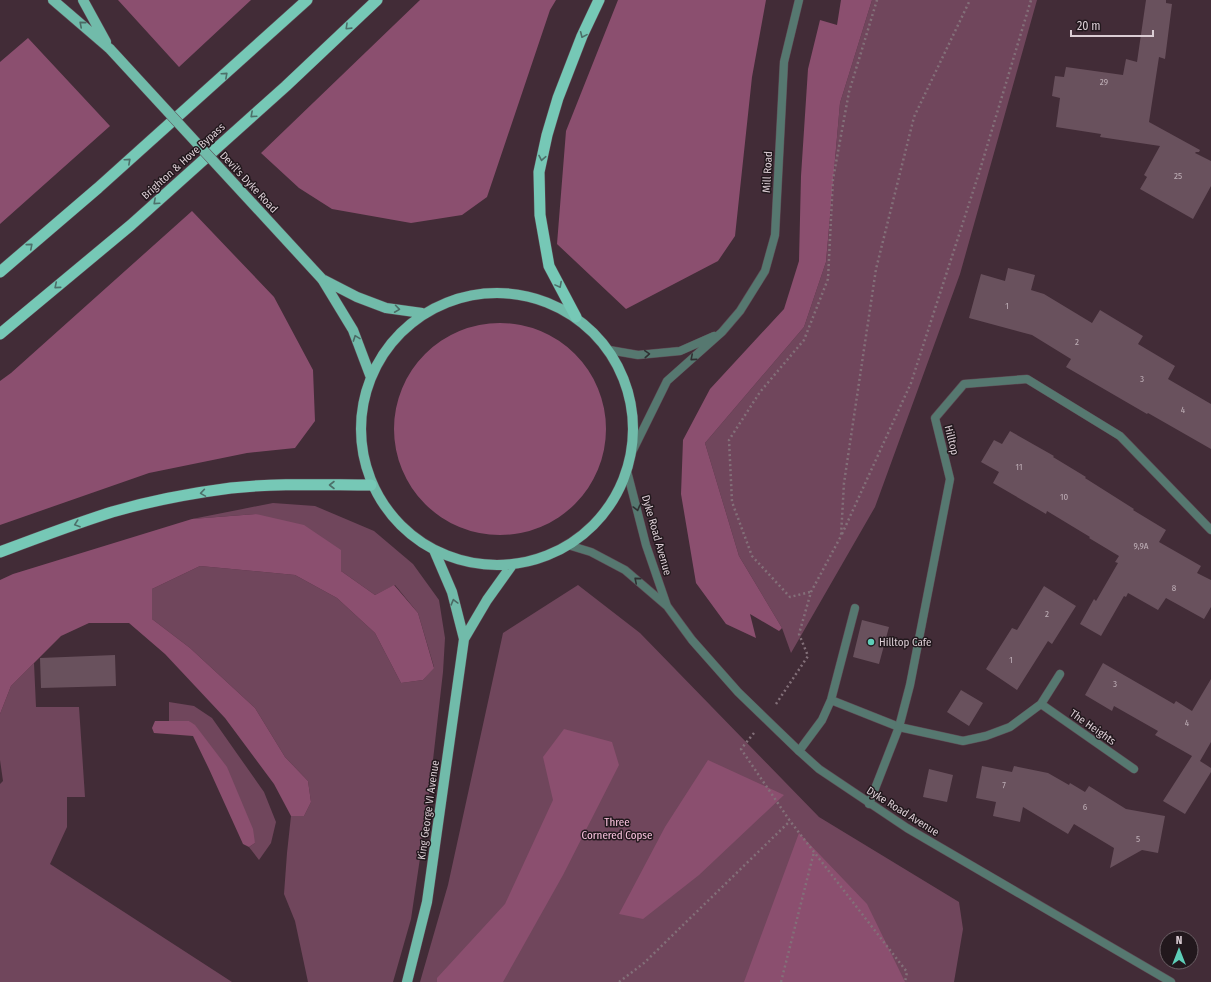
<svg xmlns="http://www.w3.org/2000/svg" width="1211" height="982" viewBox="0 0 1211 982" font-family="'Fira Sans Condensed',sans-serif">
<rect width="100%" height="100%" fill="#422c37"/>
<path fill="#70465c" d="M 872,0 L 1037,0 L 960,274 L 875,507 L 791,653 L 782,628 L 739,556 L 705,443 L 804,327 L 826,262 L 840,103 Z
M 273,503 L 315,506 L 374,531 L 413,564 L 439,600 L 445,638 L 443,672 L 428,804 L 411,919 L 393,982 L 308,982 L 295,921 L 284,894 L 287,853 L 291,816 L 304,816 L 311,802 L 308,781 L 285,757 L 255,708 L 190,648 L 152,619 L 152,589 L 200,566 L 295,575 L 337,598 L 375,633 L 401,683 L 423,680 L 434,667 L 418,613 L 395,585 L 375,595 L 341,571 L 256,514 L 192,519 Z
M 578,585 L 640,633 L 819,817 L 959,902 L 963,929 L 954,982 L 420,982 L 448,885 L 503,633 Z
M 34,663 L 36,707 L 79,707 L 85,797 L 67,797 L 67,827 L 50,864 L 232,982 L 0,982 L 0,784 L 3,781 L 0,760 L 0,714 L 11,686 Z
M 169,702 L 194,706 L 212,718 L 264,792 L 276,822 L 271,843 L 259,860 L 249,847 L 255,843 L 189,721 L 169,721 Z"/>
<path fill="#8b4f6f" d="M 118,0 L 251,0 L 179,67 Z
M 420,0 L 556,0 L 550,10 L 487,197 L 462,215 L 411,223 L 332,209 L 299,188 L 261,153 Z
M 618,0 L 766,0 L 752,77 L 735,236 L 718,261 L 626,309 L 557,244 L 566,131 Z
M 841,0 L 872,0 L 840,103 L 826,262 L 804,327 L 705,443 L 739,556 L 782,628 L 779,631 L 750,614 L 756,638 L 726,624 L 696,583 L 681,494 L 683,440 L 710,389 L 784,309 L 799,261 L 801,176 L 808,69 L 820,20 L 837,25 Z
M 28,38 L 110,126 L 0,224 L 0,62 Z
M 192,211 L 274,297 L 313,370 L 315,421 L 295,448 L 247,453 L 149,473 L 0,525 L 0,381 L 11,373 Z
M394 429a106 106 0 1 1 212 0a106 106 0 1 1-212 0Z
M 256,514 L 304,525 L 341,550 L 341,571 L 375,595 L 394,585 L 418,613 L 434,668 L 423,680 L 401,683 L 375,633 L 337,598 L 295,575 L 200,566 L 152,589 L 152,619 L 190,648 L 255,708 L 285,757 L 308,781 L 311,802 L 304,816 L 291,816 L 274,784 L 225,718 L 165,654 L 129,623 L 89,623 L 61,636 L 11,686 L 0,714 L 0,580 L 13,574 L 192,519 Z
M 155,721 L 189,721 L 195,725 L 227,767 L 253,829 L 255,843 L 249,847 L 243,844 L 209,769 L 193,736 L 154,733 L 152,728 Z
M 564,729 L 612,742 L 619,765 L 563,875 L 503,982 L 437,982 L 437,978 L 505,904 L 553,800 L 543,757 Z
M 708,760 L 784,795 L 699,875 L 643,919 L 619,914 L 665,827 Z
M 799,833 L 867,904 L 905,982 L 744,982 Z"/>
<path fill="#69515d" d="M 1146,0 L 1166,0 L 1166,3 L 1172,4 L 1165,59 L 1159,57 L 1149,122 L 1200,150 L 1199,152 L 1196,152 L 1195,153 L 1211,161 L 1211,186 L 1193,219 L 1140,189 L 1147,177 L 1144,175 L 1160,146 L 1100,137 L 1101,134 L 1056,127 L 1060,98 L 1052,96 L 1055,76 L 1064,77 L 1066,67 L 1123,75 L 1126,59 L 1137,62 Z
M 1008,268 L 1035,275 L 1031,290 L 1044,294 L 1092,323 L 1100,310 L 1143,336 L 1138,344 L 1175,366 L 1168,379 L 1211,404 L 1211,449 L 1148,413 L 1147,414 L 1066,367 L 1071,359 L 1032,335 L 969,318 L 981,274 L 1005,281 Z
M 1010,431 L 1054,456 L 1053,457 L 1086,477 L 1085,478 L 1134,509 L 1133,510 L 1166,530 L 1159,542 L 1201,566 L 1197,573 L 1211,580 L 1211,607 L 1204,619 L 1166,598 L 1158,610 L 1128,593 L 1126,597 L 1124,596 L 1101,636 L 1080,624 L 1094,599 L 1096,601 L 1118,563 L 1115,562 L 1119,556 L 1089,538 L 1090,537 L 1047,511 L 1046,514 L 993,483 L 999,472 L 981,462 L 994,440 L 1002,444 Z
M 1044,586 L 1076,606 L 1052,644 L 1048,641 L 1017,690 L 986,669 L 1012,628 L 1017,630 Z
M 862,620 L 889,627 L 879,664 L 853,657 Z
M 115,655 L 116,686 L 41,688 L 40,658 Z
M 1103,663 L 1174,704 L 1176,701 L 1192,711 L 1211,679 L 1211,742 L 1200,761 L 1211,768 L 1211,772 L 1185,814 L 1163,801 L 1192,756 L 1155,735 L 1158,731 L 1114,706 L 1112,711 L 1085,695 Z
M 961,690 L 983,703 L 969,726 L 947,712 Z
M 982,766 L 1012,772 L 1014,766 L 1048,773 L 1069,785 L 1070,783 L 1085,792 L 1089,786 L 1126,809 L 1165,816 L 1158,853 L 1142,850 L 1110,868 L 1114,848 L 1074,824 L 1068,834 L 1023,807 L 1020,822 L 993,816 L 996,802 L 976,798 Z
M 929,769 L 953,775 L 947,802 L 923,797 Z"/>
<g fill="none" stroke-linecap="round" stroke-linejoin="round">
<g stroke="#5e4953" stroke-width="9">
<path id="service" d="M 831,700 L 899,727
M 799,751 L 822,720 L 831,700 L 855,608"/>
</g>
<g stroke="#5e4953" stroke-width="9">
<path id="minor" d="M 609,350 L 638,355 L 680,351 L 714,336
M 632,452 L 667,381 L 722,332 L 740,311 L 765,271 L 775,235 L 784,62 L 799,0
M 1041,704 L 1134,769
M 899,727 L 963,741 L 986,736 L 1010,727 L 1041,704 L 1060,674
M 869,804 L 899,727 L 910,685 L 950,479 L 935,418 L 964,384 L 1027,379 L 1120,436 L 1211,530"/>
</g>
<g stroke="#5e4953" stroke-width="9">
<path id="tertiary" d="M 627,471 L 646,545 L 667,606
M 568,545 L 591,552 L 625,570 L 667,606 L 692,640 L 738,692 L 799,751 L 819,769 L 907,828 L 1171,982"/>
</g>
<g stroke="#5e4953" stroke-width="11">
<path id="primary" d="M 53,0 L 110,49
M 83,0 L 106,42
M 322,279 L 353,330 L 370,375
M 322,279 L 357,297 L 386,308 L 422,313
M361 429a136 136 0 1 1 272 0a136 136 0 1 1-272 0Z
M 434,550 L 452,592 L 464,639
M 407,982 L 427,902 L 464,639 L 487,600 L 512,565"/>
</g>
<g stroke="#5e4953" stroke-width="12">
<path id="trunk" d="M 0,272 L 98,188 L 307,0
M 576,317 L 549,266 L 540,215 L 539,172 L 547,135 L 558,98 L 582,36 L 599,0
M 0,334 L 131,225 L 286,86 L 377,0
M 0,552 C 37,538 74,524 112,512 C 150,501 192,493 231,488 C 278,483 325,485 371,485"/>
</g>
<path stroke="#837079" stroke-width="2.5" stroke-dasharray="2 3" stroke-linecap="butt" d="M 842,534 L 911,383 L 979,173 L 1031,0
M 810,592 L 790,597 L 752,556 L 732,502 L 729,440 L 760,392 L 804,340 L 828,279 L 833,179 L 849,92 L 877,0
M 776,704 L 808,656 L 799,634 L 811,592 L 841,536 L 844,483 L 876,269 L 914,117 L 970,0
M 754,733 L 741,749 L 790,821 L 907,972 L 905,982
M 619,982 L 644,963 L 790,821
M 781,982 L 814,852"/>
<use href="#service" stroke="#567870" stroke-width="8"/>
<use href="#minor" stroke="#567870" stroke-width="8"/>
<use href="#tertiary" stroke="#567870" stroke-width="8"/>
<use href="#primary" stroke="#71bbaa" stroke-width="10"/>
<use href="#trunk" stroke="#76c8b6" stroke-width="11"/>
<g stroke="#5e4953" stroke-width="11" stroke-linecap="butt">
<path id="primary-bridge" d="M 110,49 L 322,279"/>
</g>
<use href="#primary-bridge" stroke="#71bbaa" stroke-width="10"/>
</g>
<defs><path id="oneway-chevron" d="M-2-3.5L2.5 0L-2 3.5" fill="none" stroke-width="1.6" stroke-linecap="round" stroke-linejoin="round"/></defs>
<g stroke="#4a6a64">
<use href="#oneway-chevron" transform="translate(82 24) rotate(-139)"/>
<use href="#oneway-chevron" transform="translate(397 309) rotate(8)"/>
<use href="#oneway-chevron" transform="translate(356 338) rotate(-110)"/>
<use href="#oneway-chevron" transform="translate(454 602) rotate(-105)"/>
</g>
<g stroke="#4c706a">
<use href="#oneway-chevron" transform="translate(348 27) rotate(136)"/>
<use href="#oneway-chevron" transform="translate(583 35) rotate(114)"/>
<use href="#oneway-chevron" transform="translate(225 75) rotate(-42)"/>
<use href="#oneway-chevron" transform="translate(253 115) rotate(138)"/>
<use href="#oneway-chevron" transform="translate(542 158) rotate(101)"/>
<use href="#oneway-chevron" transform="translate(128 161) rotate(-42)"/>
<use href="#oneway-chevron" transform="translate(156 202) rotate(138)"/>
<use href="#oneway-chevron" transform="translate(30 246) rotate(-41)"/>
<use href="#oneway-chevron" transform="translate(559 285) rotate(62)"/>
<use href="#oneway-chevron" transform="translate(57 286) rotate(140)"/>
<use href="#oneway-chevron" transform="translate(332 485) rotate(180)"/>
<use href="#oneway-chevron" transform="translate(203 493) rotate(171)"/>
<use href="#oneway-chevron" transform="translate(77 524) rotate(161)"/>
</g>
<g stroke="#2f3032">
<use href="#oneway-chevron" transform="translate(647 354) rotate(-4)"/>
<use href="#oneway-chevron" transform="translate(693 358) rotate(139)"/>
<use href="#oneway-chevron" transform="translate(637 508) rotate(75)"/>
<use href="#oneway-chevron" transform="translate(637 580) rotate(-139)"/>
</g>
<circle fill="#5eceb8" stroke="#22181d" stroke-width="1.5" cx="871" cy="642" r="4"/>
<g text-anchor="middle" stroke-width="3" stroke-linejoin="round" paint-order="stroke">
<g font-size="9" fill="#beaeb6">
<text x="1104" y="85">29</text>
<text x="1178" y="179">25</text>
<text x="1007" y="309">1</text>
<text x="1077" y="345">2</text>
<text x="1142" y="382">3</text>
<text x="1183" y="413">4</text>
<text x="1019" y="470">11</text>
<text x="1064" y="500">10</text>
<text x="1141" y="549">9,9A</text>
<text x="1174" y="591">8</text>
<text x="1047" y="617">2</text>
<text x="1011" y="663">1</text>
<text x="1115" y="687">3</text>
<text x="1187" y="726">4</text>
<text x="1004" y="788">7</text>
<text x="1085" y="810">6</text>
<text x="1138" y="842">5</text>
</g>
<g font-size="11" fill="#dbcdd4" stroke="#22181d">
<text transform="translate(183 161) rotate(-42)" y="4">Brighton &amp; Hove Bypass</text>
<text transform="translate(767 172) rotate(-87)" y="4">Mill Road</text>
<text transform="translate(249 182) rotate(47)" y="4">Devil's Dyke Road</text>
<text transform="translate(952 440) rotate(76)" y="4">Hilltop</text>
<text transform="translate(657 535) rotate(74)" y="4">Dyke Road Avenue</text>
<text transform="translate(1093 727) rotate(35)" y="4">The Heights</text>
<text transform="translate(428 810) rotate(-82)" y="4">King George VI Avenue</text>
<text transform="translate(903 811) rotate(32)" y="4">Dyke Road Avenue</text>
</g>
<g font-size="11" fill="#dbcdd4" stroke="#22181d" text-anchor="start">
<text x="879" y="646">Hilltop Cafe</text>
</g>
<g font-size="11" fill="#fcc4e0" stroke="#22181d">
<text x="617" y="826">Three<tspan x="617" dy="13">Cornered Copse</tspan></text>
</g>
</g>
<g transform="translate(1179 950)"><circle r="19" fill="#22181d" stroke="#6c6066"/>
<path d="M0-3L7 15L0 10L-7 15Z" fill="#5eceb8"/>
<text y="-6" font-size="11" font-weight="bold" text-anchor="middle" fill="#dbcdd4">N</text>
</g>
<path d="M1071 30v6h82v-6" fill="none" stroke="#dbcdd4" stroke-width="2"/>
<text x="1077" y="30" font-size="12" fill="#dbcdd4" stroke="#22181d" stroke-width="3" paint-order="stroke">20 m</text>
</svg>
